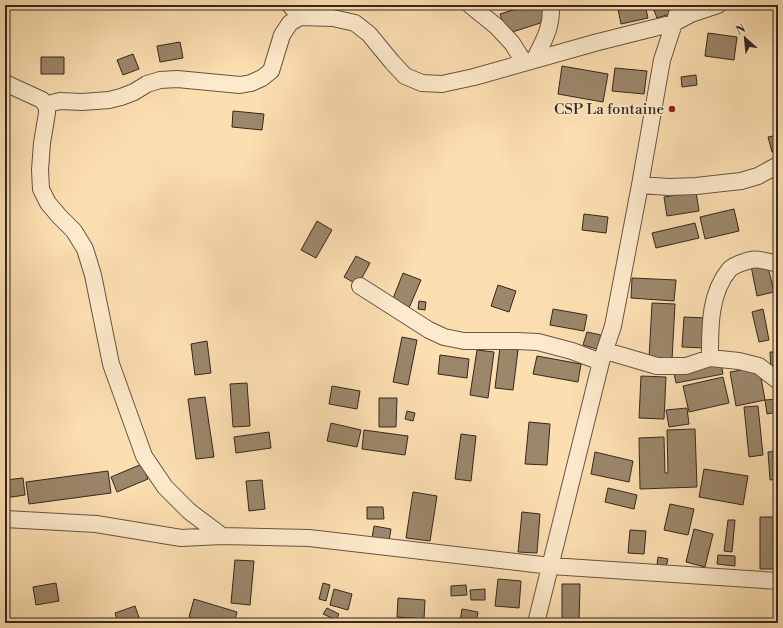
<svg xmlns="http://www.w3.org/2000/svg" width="783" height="628" viewBox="0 0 783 628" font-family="'Libre Bodoni',serif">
<rect width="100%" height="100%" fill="#fcdfb1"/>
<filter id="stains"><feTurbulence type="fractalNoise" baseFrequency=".005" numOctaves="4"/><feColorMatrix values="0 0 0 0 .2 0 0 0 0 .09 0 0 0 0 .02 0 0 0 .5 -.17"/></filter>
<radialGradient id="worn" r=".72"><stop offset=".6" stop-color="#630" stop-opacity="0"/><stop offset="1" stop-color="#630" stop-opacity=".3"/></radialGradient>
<path fill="#9c876b" stroke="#35271f" d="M 530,5 L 545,5 L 550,20 L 506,34 L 500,14 Z
M 636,5 L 645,5 L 648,18 L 621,24 L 618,9 Z
M 652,5 L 667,5 L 670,14 L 657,18 Z
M 708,33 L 737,37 L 734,60 L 705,56 Z
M 180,42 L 183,58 L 160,62 L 157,46 Z
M 133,54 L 139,69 L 123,75 L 117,60 Z
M 41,57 L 64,57 L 64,74 L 41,74 Z
M 562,66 L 608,74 L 603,102 L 558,94 Z
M 615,68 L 647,71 L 644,94 L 612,91 Z
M 696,75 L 697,85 L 682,87 L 681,77 Z
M 233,111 L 264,114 L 262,130 L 232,127 Z
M 778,135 L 778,151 L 772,152 L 768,137 Z
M 696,192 L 699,211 L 667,216 L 664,197 Z
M 734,209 L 739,231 L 705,239 L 700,217 Z
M 584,214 L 608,217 L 606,233 L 582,230 Z
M 317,221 L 332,230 L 316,258 L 301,250 Z
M 695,223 L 699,238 L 656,248 L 652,233 Z
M 356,256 L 370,263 L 358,285 L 344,277 Z
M 767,263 L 774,292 L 757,296 L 751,266 Z
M 403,273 L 421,280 L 409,308 L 392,301 Z
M 632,278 L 676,280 L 674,301 L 631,298 Z
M 498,285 L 516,291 L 509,312 L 491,306 Z
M 419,301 L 426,302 L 425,310 L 418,309 Z
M 652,303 L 675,304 L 672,360 L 649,359 Z
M 553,309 L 587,315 L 584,331 L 550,325 Z
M 763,309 L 769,340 L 759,342 L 752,312 Z
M 684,317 L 707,318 L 705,348 L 682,347 Z
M 587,332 L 601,335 L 597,349 L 583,345 Z
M 402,337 L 417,340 L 408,385 L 393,382 Z
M 207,341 L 211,373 L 195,375 L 191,344 Z
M 500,347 L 518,350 L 513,390 L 495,388 Z
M 477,350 L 494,352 L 488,398 L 470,395 Z
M 770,352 L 778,352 L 778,372 L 771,372 Z
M 440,355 L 469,359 L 467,378 L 438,374 Z
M 537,356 L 581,364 L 578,382 L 533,374 Z
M 721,363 L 723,374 L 676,383 L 674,373 Z
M 759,367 L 765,400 L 736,406 L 730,372 Z
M 641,376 L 666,377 L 664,419 L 639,418 Z
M 723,377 L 729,403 L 689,412 L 683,386 Z
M 247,383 L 250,426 L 233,427 L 230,384 Z
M 332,386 L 360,391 L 357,409 L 329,404 Z
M 205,397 L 214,457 L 196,459 L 188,399 Z
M 379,398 L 397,398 L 396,427 L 379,427 Z
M 778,399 L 778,412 L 767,414 L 765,400 Z
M 758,406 L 763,455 L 749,457 L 744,407 Z
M 687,408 L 689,424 L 669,427 L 666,410 Z
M 407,411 L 415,413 L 413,421 L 405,419 Z
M 529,422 L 550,424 L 547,465 L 525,464 Z
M 331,423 L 361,430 L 357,447 L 327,441 Z
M 695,429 L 697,487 L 640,489 L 639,438 L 664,437 L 665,473 L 668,473 L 667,430 Z
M 364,430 L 408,436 L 405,455 L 362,449 Z
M 269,432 L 271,448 L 236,453 L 234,437 Z
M 461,434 L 476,436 L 471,481 L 455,479 Z
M 778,451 L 778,479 L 770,480 L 768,452 Z
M 595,452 L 633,461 L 629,482 L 591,474 Z
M 142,464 L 148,479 L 117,492 L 111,477 Z
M 704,469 L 748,476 L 743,505 L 699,497 Z
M 108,471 L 111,493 L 29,504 L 26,482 Z
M 23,478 L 25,495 L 5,498 L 5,480 Z
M 262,480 L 265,509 L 249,511 L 246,481 Z
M 608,488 L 637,495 L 634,509 L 605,502 Z
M 413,492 L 437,496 L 430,541 L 406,538 Z
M 670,504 L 694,509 L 688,535 L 664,530 Z
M 367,507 L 383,507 L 384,519 L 367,519 Z
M 522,512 L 540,514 L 537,553 L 518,552 Z
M 760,517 L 778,517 L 778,569 L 760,569 Z
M 728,520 L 735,520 L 732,552 L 724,551 Z
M 374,526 L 391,529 L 389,541 L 372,538 Z
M 694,529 L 713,534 L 705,567 L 686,562 Z
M 630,530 L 646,531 L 644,554 L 628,553 Z
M 718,555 L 735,556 L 735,566 L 717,564 Z
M 658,557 L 668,559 L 666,567 L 657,565 Z
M 235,560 L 254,561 L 250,605 L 231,603 Z
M 498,579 L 521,581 L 519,608 L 495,606 Z
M 56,583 L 59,601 L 36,605 L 33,587 Z
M 323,583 L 330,585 L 326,601 L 319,599 Z
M 562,584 L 580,584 L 579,623 L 562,623 Z
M 466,585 L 467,595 L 451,596 L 451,586 Z
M 334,589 L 352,594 L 348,610 L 330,605 Z
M 485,589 L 485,600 L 471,600 L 470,590 Z
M 398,598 L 425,600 L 424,619 L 397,617 Z
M 194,599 L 237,612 L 234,623 L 211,623 L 189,617 Z
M 135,606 L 141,623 L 118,623 L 115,613 Z
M 327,608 L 339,614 L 336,620 L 323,614 Z
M 462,609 L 478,612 L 476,623 L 460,621 Z"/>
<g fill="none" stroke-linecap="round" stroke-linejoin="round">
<g stroke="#675544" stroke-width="18">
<path id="minor" d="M 290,5 L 300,17
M 470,5 L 496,26 L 512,43 L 524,62
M 534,60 C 544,40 552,28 551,5
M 5,83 L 42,100 L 47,107 L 47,113 L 42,143 L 40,170 L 41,189 L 48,203 L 59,216 L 74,231 L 85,249 L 93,275 L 111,364 L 144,456 L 165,487 L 189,511 L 222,536
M 47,107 L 52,103 L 60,101 L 82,102 L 109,100 L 121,97 L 134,92 L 147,84 L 160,80 L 177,79 L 240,85 L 251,83 L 262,78 L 271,71 L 282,35 L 290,23 L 300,17 L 333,18 L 355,23 L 369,34 L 392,62 L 405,76 L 422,83 L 442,84 L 474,77 L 598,42 L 674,23 L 691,14 L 718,5
M 640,185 L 669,187 L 696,186 L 741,181 L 758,176 L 778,165
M 360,286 L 429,330 L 444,337 L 464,341 L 517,341 L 538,342 L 572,351 L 601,362
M 606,351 L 657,366 L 686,366 L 710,358 L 739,361 L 759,366 L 778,381
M 710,358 C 710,329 709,294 729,270 C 732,266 745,261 751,260 C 758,258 770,262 778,264
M 5,519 L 96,524 L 181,538 L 222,536 L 309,538 L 551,566 L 778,581
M 536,623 L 601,362 L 613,326 L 640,185 L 662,60 L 680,5"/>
</g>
<use href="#minor" stroke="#fdeacc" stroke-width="16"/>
</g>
<circle fill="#8f2418" stroke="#fdeacc" stroke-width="1.5" cx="672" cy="109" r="4"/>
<g text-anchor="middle" stroke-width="3.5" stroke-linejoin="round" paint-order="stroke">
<g font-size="15" fill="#35271f" stroke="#fdeacc" text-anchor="end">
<text x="664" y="114">CSP La fontaine</text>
</g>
</g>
<rect width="783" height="628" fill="none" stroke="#fcdfb1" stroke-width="20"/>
<rect x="6" y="6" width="771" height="616" fill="none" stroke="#35271f" stroke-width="2"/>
<rect x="10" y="10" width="763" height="608" fill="none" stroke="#35271f"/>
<g transform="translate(745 38) rotate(333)" stroke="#fdeacc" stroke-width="3" paint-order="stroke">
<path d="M0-3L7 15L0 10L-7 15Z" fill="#35271f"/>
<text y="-6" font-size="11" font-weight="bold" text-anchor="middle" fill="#35271f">N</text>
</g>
<rect width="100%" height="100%" filter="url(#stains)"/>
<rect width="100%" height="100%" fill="url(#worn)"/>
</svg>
